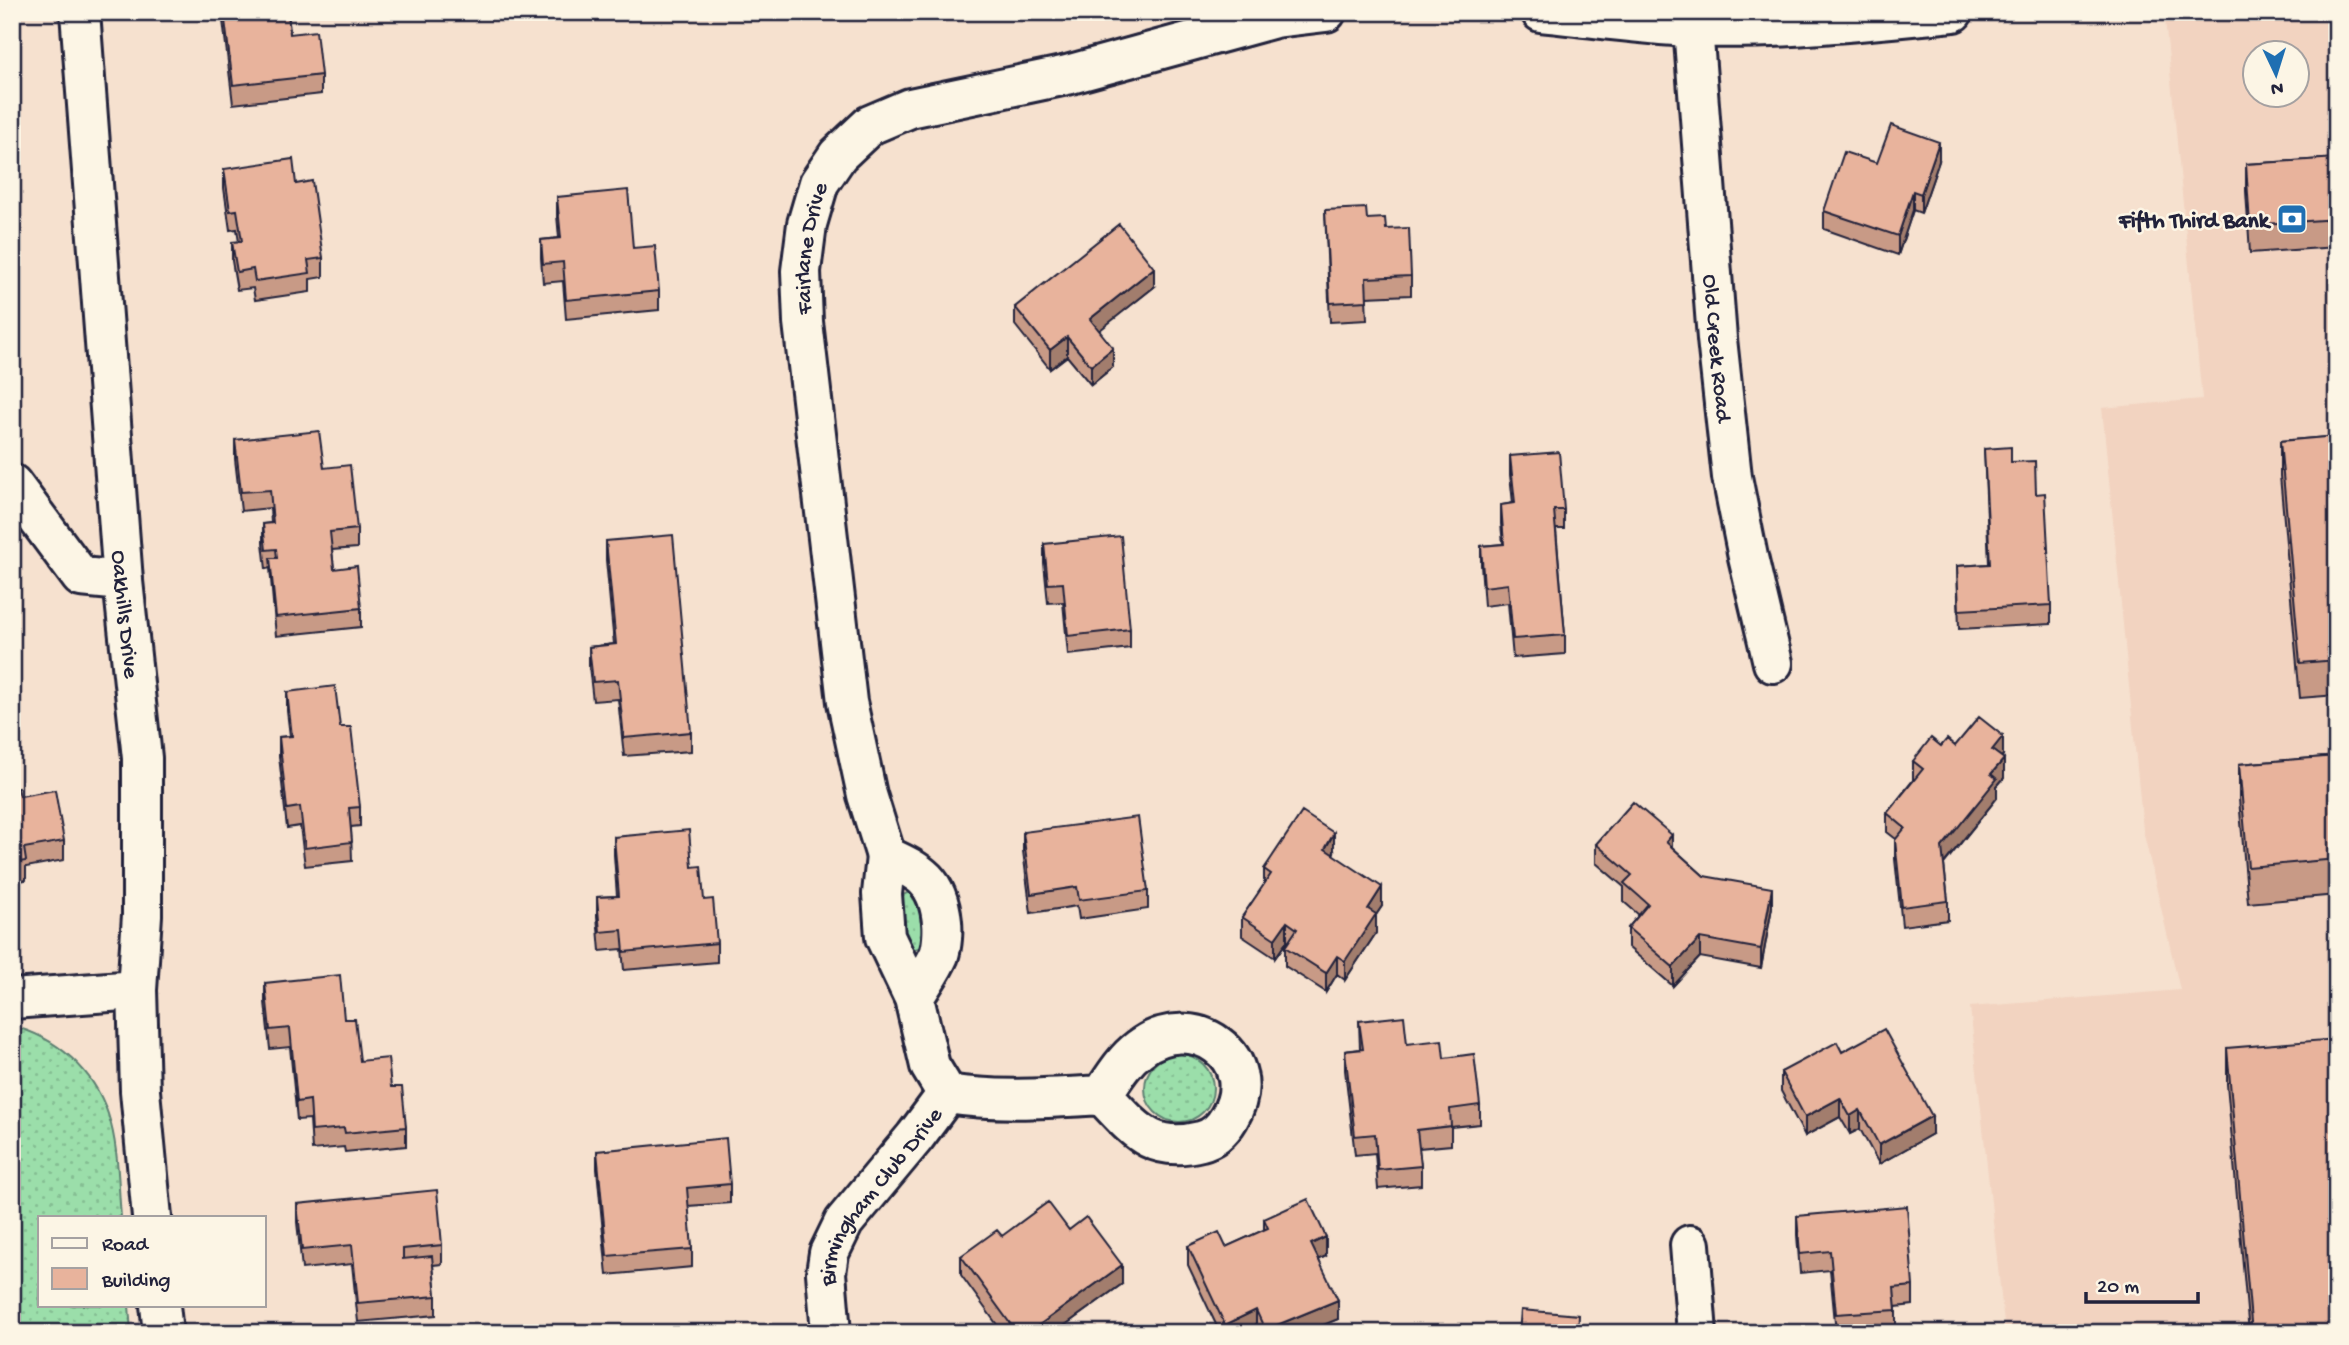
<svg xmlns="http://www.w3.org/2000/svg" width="2349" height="1345" viewBox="0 0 2349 1345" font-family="'Gochi Hand',sans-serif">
<defs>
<pattern id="grass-dots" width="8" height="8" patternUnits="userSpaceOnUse" patternTransform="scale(1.75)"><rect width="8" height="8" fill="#9bdeaa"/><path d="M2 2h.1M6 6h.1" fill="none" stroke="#85be93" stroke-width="1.8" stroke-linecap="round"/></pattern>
</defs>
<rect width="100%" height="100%" fill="#f6e1cf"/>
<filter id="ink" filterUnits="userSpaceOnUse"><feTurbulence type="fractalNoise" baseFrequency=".0143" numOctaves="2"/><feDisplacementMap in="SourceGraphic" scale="14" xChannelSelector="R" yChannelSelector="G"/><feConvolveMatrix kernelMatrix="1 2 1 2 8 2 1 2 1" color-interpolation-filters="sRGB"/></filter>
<g filter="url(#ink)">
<path fill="#f2d3c0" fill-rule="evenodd" d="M 2254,12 L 2337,12 L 2337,1333 L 2005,1333 L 1970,1007 L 2180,990 L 2143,830 L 2102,408 L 2202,399 L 2165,19 ZM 2254,52 L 2296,52 L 2296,94 L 2254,94 Z"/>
<path fill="url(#grass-dots)" stroke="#5e8072" stroke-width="2" d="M 915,892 L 924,896 L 926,945 L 913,950 L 907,946 L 895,900 L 907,893 Z
M 12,1026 C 57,1037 94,1071 108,1114 C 119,1147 118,1184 121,1217 L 40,1217 L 40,1305 L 129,1305 L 131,1333 L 12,1333 Z
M1145 1088a34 34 0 1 1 68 0a34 34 0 1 1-68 0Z"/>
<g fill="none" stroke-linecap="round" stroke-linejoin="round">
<g stroke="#22223b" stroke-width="44">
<g id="street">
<path id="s1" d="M 80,12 L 123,581 L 142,758 L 142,915 L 137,990 L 140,1091 L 152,1217"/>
<path d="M 1541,12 C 1591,17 1640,25 1690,27 C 1777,31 1866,20 1953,12"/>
<path id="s2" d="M 1693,27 L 1717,339 L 1732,477 L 1748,557 L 1773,663"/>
<path d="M 12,484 L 81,577 L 123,581"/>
<path id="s3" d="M 886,856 L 867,795 L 847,702 L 803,322 L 801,271 L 807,224 L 819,183 L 838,155 L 870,125 L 910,108 L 1067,75 L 1275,18 L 1326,12"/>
<path d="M 914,998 C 922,984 933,969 939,955 C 942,946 943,931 942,922 C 938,881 921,872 886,856 L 882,894 L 885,937 L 914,998 L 930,1066 L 947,1094"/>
<path d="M 12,999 L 137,990"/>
<path d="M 947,1094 C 999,1102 1050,1098 1102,1095 C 1134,1128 1150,1154 1201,1141 C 1214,1138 1222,1130 1229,1118 C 1265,1058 1192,1007 1139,1049 C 1123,1061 1113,1079 1102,1095"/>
<path d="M 1690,1245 L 1697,1333"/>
<path d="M 160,1305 L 163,1333"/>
<path id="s4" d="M 831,1333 L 826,1273 L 829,1253 L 844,1222 L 915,1137 L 947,1094"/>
</g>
</g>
<use href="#street" stroke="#fcf5e5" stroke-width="38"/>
</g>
<path fill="#c89a86" stroke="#22223b" stroke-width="2" d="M 222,12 L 288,12 L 290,34 L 321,75 L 321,94 L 233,104 Z
M 2337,158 L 2337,247 L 2250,253 L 2246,191 L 2246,164 Z
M 1939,161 L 1921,213 L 1913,210 L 1898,255 L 1824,229 L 1824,211 Z
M 224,169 L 296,184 L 323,258 L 323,277 L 310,279 L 310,292 L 255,300 L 253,288 L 237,290 L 232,261 L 232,242 L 239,242 L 237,229 L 230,230 L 224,188 Z
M 557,197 L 633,248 L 659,291 L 659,310 L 566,319 L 563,281 L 543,283 L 541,258 L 541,240 L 559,238 L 557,215 Z
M 1325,210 L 1367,219 L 1386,229 L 1411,276 L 1411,295 L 1366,297 L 1367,320 L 1330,322 Z
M 1154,287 L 1099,330 L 1113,367 L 1091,385 L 1067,356 L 1050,369 L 1015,325 L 1015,307 Z
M 2337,436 L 2337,695 L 2300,698 L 2280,476 L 2280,441 Z
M 235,440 L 324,468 L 357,529 L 357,548 L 332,550 L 334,569 L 361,608 L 361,627 L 276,636 L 270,568 L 266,569 L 263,543 L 263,524 L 271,523 L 270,508 L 241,511 L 235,459 Z
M 1984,449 L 2011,462 L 2036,494 L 2051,605 L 2051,624 L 1959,629 L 1957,566 L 1989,564 Z
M 1510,456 L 1564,510 L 1564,529 L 1556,529 L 1565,635 L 1565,654 L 1513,658 L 1508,603 L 1484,606 L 1481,565 L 1481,546 L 1503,544 L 1501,524 L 1501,505 L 1513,503 L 1510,475 Z
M 606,541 L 691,732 L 691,751 L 624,756 L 618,699 L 593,701 L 589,666 L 589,647 L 614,644 L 606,560 Z
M 1044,544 L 1130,629 L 1130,648 L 1068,655 L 1063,602 L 1048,603 L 1044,563 Z
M 287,692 L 340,727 L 360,807 L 360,826 L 351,827 L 352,861 L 305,866 L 300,826 L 287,828 L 279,756 L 279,737 L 290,736 L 287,711 Z
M 1941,746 L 1955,746 L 2003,755 L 2002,757 L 2004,778 L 1997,786 L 1997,798 L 1944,864 L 1948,901 L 1948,920 L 1902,926 L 1895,859 L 1895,840 L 1896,839 L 1887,832 L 1887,813 L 1913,780 L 1913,761 Z
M 2337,756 L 2337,895 L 2248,903 L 2239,799 L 2239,764 Z
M 12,789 L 64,841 L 64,860 L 26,867 L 26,880 L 12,882 Z
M 1023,832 L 1148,891 L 1148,909 L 1079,919 L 1077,906 L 1031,913 L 1023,851 Z
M 614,837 L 692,867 L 717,943 L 717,962 L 624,970 L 622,949 L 600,951 L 597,916 L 597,897 L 617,896 L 614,855 Z
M 1596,844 L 1672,847 L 1704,876 L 1772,907 L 1761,968 L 1700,957 L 1673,986 L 1628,947 L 1628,928 L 1639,915 L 1624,902 L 1624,887 L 1596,863 Z
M 1334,852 L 1333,855 L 1382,906 L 1376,915 L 1376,933 L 1345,980 L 1337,974 L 1326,992 L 1285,966 L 1285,947 L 1288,942 L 1287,941 L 1275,958 L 1242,936 L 1242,917 L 1264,885 L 1264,869 Z
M 265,983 L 344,1019 L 360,1061 L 391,1087 L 406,1127 L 406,1146 L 345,1152 L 344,1147 L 312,1150 L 310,1119 L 297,1120 L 290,1047 L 270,1049 L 265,1002 Z
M 1359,1021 L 1407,1044 L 1444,1058 L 1480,1105 L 1480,1124 L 1451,1127 L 1451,1145 L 1419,1148 L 1421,1166 L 1421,1185 L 1378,1189 L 1375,1153 L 1355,1155 L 1345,1070 L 1345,1051 L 1360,1049 Z
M 2227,1048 L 2337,1333 L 2249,1333 L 2227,1084 Z
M 1842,1052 L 1932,1134 L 1879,1164 L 1860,1129 L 1850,1134 L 1840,1117 L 1805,1136 L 1781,1091 L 1781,1072 Z
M 597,1151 L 730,1184 L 730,1203 L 688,1206 L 692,1249 L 692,1267 L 607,1275 L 597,1169 Z
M 297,1204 L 442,1245 L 442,1264 L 433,1265 L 436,1296 L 436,1315 L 358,1322 L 352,1264 L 302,1269 L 297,1222 Z
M 1797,1216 L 1913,1286 L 1913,1305 L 1896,1307 L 1896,1328 L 1836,1333 L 1830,1270 L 1800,1273 L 1797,1235 Z
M 1264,1219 L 1326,1256 L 1319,1260 L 1338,1319 L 1304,1333 L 1258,1333 L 1256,1329 L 1249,1333 L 1220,1333 L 1188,1265 L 1188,1246 L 1226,1247 L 1264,1230 Z
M 1069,1230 L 1122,1284 L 1054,1333 L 1003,1333 L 961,1275 L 961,1256 L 1002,1236 Z"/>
<path fill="#a27d6d" stroke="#22223b" stroke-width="2" d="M 1939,142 L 1939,161 L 1921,213 L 1921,194 Z
M 1913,191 L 1913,210 L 1898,255 L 1898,236 Z
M 19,226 L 19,245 L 12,250 L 12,232 Z
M 1154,268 L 1154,287 L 1090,338 L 1090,319 Z
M 1067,337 L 1067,356 L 1050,369 L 1050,350 Z
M 1113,348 L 1113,367 L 1091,385 L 1091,366 Z
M 2003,736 L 2003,755 L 1992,768 L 1992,750 Z
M 2004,759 L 2004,778 L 1997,786 L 1997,798 L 1942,866 L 1942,847 L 1991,774 Z
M 1334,833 L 1334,852 L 1325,868 L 1325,849 Z
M 1672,835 L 1672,854 L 1666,842 Z
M 1382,887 L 1382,906 L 1376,915 L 1376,933 L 1345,980 L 1345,961 L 1368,909 Z
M 1772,888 L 1772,907 L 1761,968 L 1761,949 Z
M 1287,922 L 1287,941 L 1275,958 L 1275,939 Z
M 1700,938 L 1700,957 L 1673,986 L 1673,967 Z
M 1337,956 L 1337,974 L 1326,992 L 1326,973 Z
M 1840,1098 L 1840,1117 L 1805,1136 L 1805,1117 Z
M 1860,1110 L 1860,1129 L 1850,1134 L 1850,1116 Z
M 1932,1116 L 1932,1134 L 1879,1164 L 1879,1145 Z
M 1326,1237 L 1326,1256 L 1311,1263 L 1311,1244 Z
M 1122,1265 L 1122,1284 L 1054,1333 L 1028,1333 Z
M 1338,1300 L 1338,1319 L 1304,1333 L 1265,1333 L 1265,1330 Z
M 1256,1310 L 1256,1329 L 1249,1333 L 1225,1333 L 1225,1325 Z"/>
<path fill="#e8b39c" stroke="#22223b" stroke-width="2" d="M 224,12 L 288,12 L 290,34 L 316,31 L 321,75 L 233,85 Z
M 1891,125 L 1939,142 L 1921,194 L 1913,191 L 1898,236 L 1824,211 L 1844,152 L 1877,163 Z
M 2337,158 L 2337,219 L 2250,225 L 2246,164 Z
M 293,159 L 296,184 L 312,181 L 323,258 L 308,260 L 310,273 L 255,281 L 253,269 L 237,272 L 232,242 L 242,241 L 237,210 L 230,211 L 224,169 Z
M 628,190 L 633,248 L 655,246 L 659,291 L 566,300 L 563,262 L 543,264 L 541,240 L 561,238 L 557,197 Z
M 1366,208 L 1367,219 L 1385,218 L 1386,229 L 1409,228 L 1411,276 L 1366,278 L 1367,301 L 1330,303 L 1325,210 Z
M 12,218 L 19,226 L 12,232 Z
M 1119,224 L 1154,268 L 1090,319 L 1113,348 L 1091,366 L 1067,337 L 1050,350 L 1015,307 Z
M 319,431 L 324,468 L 350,465 L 357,529 L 330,532 L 334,569 L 357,566 L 361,608 L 276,617 L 270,558 L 277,558 L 276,549 L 266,550 L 263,524 L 273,523 L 270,490 L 241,492 L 235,440 Z
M 2337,436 L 2337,660 L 2300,663 L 2280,441 Z
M 2011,447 L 2011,462 L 2035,461 L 2036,494 L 2045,493 L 2051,605 L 1959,610 L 1957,566 L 1990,564 L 1984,449 Z
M 1559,452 L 1564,510 L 1554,510 L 1565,635 L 1513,639 L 1508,584 L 1484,587 L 1481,546 L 1504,544 L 1501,505 L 1515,503 L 1510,456 Z
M 673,535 L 691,732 L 624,738 L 618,680 L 593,682 L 589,647 L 616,644 L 606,541 Z
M 1121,536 L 1130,629 L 1068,636 L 1063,583 L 1048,584 L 1044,544 Z
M 335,686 L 340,727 L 351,727 L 360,807 L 349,808 L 352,842 L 305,848 L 300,807 L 287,809 L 279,737 L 292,736 L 287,692 Z
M 1979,717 L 2003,736 L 1992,750 L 2004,759 L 1991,774 L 1997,779 L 1942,847 L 1948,901 L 1902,907 L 1895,840 L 1905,828 L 1887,813 L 1923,769 L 1913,761 L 1931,738 L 1941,746 L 1947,739 L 1955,746 Z
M 2337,756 L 2337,859 L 2248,867 L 2239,764 Z
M 18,788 L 20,796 L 55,790 L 64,841 L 24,848 L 26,861 L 12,863 L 12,789 Z
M 1633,802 L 1672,835 L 1666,842 L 1704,876 L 1772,888 L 1761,949 L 1700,938 L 1673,967 L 1628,928 L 1648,904 L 1624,883 L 1632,875 L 1596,844 Z
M 1302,812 L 1334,833 L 1325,849 L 1382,887 L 1368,909 L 1376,914 L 1345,961 L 1337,956 L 1326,973 L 1285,947 L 1297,929 L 1287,922 L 1275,939 L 1242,917 L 1271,874 L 1264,869 Z
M 1138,817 L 1148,891 L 1079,900 L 1077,887 L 1031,894 L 1023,832 Z
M 689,830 L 692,867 L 701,866 L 704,900 L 713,899 L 717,943 L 624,952 L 622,930 L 600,932 L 597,897 L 619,896 L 614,837 Z
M 340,975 L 344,1019 L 355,1019 L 360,1061 L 388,1058 L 391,1087 L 402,1087 L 406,1127 L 345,1133 L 344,1128 L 312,1131 L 310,1100 L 297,1102 L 290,1028 L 270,1030 L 265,983 Z
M 1404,1016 L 1407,1044 L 1442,1040 L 1444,1058 L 1474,1054 L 1480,1105 L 1450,1109 L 1451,1126 L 1417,1130 L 1421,1166 L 1378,1170 L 1375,1134 L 1355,1136 L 1345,1051 L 1363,1049 L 1359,1021 Z
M 1884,1029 L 1932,1116 L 1879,1145 L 1860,1110 L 1850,1116 L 1840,1098 L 1805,1117 L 1781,1072 L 1837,1042 L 1842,1052 Z
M 2337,1039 L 2337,1333 L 2252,1333 L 2227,1048 Z
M 726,1138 L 730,1184 L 687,1188 L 692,1249 L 607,1256 L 597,1151 Z
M 437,1190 L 442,1245 L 403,1249 L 403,1259 L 432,1256 L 436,1296 L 358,1303 L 352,1245 L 302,1250 L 297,1204 Z
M 1308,1199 L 1326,1237 L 1311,1244 L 1338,1300 L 1265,1330 L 1256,1310 L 1225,1325 L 1188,1246 L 1219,1232 L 1226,1247 L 1268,1228 L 1264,1219 Z
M 1048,1202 L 1069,1230 L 1086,1217 L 1122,1265 L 1028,1333 L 1017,1333 L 961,1256 L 997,1230 L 1002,1236 Z
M 1907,1206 L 1913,1286 L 1894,1288 L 1896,1310 L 1836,1314 L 1830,1251 L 1800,1254 L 1797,1216 Z
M 1521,1310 L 1579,1315 L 1578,1333 L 1519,1333 Z
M 696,1326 L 697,1333 L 622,1332 Z"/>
</g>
<defs>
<g id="bank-square" transform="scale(1.575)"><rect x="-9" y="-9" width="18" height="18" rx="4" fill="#1f6fb2" stroke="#fcf5e5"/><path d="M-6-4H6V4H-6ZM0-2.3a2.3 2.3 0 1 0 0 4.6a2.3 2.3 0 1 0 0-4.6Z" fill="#fff"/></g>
</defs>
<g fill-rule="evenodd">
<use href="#bank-square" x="2292" y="219"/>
</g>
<g text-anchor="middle" stroke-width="5" stroke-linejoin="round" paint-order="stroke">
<g font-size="23" font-weight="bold" fill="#22223b" stroke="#fcf5e5" text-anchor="end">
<text x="2269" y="227">Fifth Third Bank</text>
</g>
<g font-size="23" fill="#22223b" stroke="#fcf5e5">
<text dy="8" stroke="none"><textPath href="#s3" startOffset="616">Fairlane Drive</textPath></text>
<text dy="8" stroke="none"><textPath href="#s2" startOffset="322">Old Creek Road</textPath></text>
<text dy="8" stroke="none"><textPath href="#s1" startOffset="604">Oakhills Drive</textPath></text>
<text dy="8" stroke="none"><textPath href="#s4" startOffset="154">Birmingham Club Drive</textPath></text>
</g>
</g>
<rect width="2349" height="1345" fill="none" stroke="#fcf5e5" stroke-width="42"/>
<rect x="21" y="21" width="2307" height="1303" fill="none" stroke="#22223b" stroke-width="2.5" filter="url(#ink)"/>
<rect x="38" y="1216" width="228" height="91" fill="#fcf5e5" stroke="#a5a1a1" stroke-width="2"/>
<rect x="52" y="1238" width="35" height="10" fill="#fcf5e5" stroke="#a5a1a1" stroke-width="2"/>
<text x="102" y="1250" font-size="21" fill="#22223b">Road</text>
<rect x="52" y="1268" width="35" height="21" fill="#e8b39c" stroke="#a5a1a1" stroke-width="2"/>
<text x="102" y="1286" font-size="21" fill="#22223b">Building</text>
<g transform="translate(2276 74) rotate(176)"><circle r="33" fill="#fcf5e5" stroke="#a5a1a1" stroke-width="2"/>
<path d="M0-5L12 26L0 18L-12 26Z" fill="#1f6fb2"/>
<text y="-10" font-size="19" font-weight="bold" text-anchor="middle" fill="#22223b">N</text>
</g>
<path d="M2086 1292v10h112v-10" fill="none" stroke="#22223b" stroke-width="3.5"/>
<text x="2097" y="1292" font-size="21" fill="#22223b" stroke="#fcf5e5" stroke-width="5" paint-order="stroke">20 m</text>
</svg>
